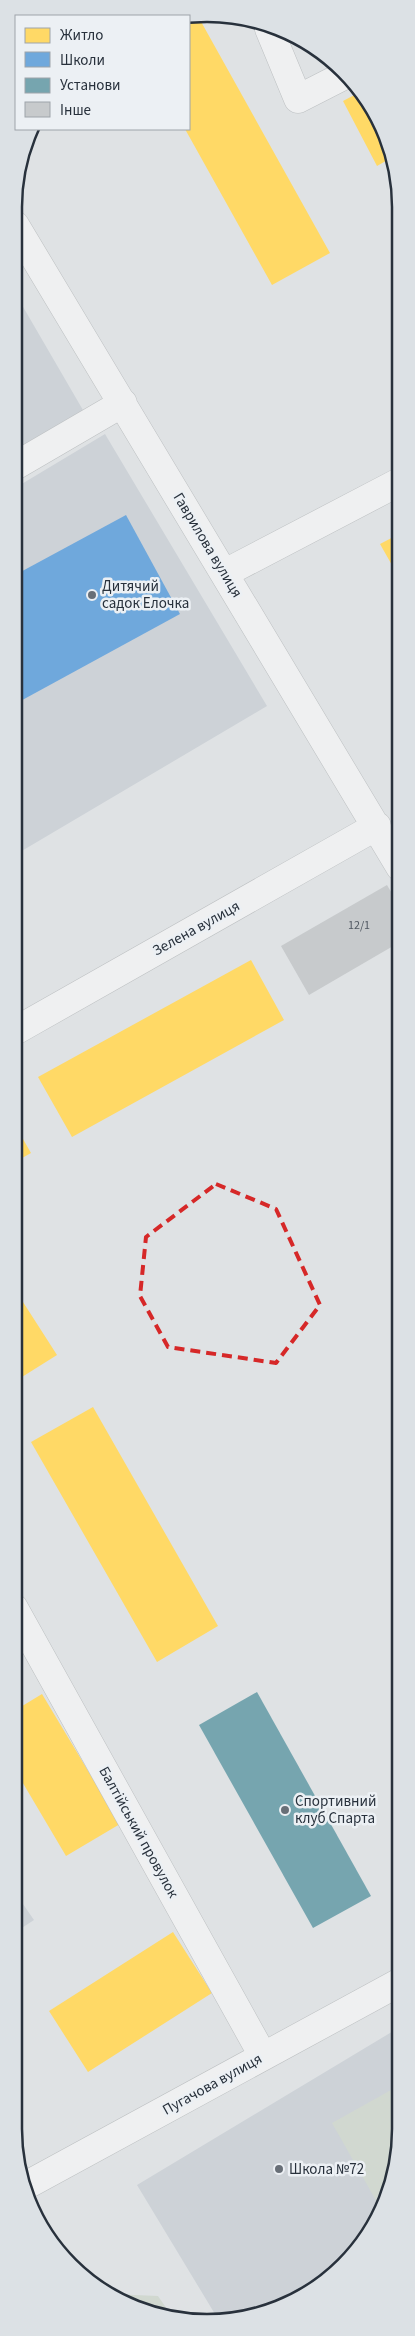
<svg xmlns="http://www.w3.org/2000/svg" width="415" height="2336" viewBox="0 0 415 2336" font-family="'Source Sans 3',sans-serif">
<rect width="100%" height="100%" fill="#dfe2e4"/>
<path fill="#cdd2d7" d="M 15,293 L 87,417 L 15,458 Z
M 105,434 L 267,706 L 20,852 L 15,844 L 15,488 Z
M 14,1891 L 34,1920 L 14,1933 Z
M 400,2027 L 400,2154 L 381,2214 L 335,2274 L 270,2312 L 218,2319 L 137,2185 Z"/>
<path fill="#d1d8d0" d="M 400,2085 L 400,2154 L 382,2211 L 332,2123 Z
M 111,2294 L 158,2296 L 171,2315 L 122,2302 Z"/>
<path fill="#ffd966" d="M 189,18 L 199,18 L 330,253 L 272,285 L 185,129 L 189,129 Z
M 360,92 L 381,122 L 391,158 L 377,166 L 343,101 Z
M 401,533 L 401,581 L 380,544 Z
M 251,960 L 284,1020 L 72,1137 L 38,1077 Z
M 15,1125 L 31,1153 L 15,1162 Z
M 14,1288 L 57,1355 L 14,1382 Z
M 93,1407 L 218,1626 L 157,1662 L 31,1442 Z
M 42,1694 L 120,1824 L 66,1856 L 14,1768 L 14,1711 Z
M 173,1932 L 212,1993 L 88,2072 L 49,2011 Z"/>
<path fill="#6fa8dc" d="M 126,515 L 180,614 L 15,704 L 15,575 Z"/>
<path fill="#76a5af" d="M 257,1692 L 371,1896 L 313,1928 L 199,1725 Z"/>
<path fill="#c7cacc" d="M 387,885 L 400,907 L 400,942 L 309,995 L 281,946 Z"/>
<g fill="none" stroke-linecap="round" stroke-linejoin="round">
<g stroke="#bdc0c2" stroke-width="29">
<path id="minor" d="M 271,27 L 269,29 L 298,99 L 347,74
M 15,225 L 400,867
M 15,466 L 123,403
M 225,573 L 401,481
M 15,1031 L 377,826
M 14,1608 L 263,2056
M 25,2186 L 400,1982"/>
</g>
<use href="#minor" stroke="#eff0f1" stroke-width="28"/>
</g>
<path fill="none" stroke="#d62828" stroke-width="4" stroke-dasharray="10 6" stroke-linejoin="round" d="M 216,1184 L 276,1209 L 320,1305 L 276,1363 L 168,1347 L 140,1296 L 146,1237 Z"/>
<g fill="#686f77" stroke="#ecf0f4" stroke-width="2">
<circle cx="92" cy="595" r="5"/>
<circle cx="285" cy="1810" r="5"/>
<circle cx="279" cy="2169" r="5"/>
</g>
<g text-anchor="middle" stroke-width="5" stroke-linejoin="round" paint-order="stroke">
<g font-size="12" fill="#505861">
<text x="359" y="929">12/1</text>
</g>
<g font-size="15" fill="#28313c" stroke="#ecf0f4">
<text transform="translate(208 545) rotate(59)" y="5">Гаврилова вулиця</text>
<text transform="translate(196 928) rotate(-29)" y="5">Зелена вулиця</text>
<text transform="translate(139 1832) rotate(61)" y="5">Балтійський провулок</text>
<text transform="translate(212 2084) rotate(-29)" y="5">Пугачова вулиця</text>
</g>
<g font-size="15" fill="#28313c" stroke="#ecf0f4" text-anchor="start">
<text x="102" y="591">Дитячий<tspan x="102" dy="17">садок Елочка</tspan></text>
<text x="295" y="1806">Спортивний<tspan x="295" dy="17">клуб Спарта</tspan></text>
<text x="289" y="2174">Школа №72</text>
</g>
</g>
<path d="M0 0H415V2336H0ZM207 22H207A185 185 0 0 1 392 207V2129A185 185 0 0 1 207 2314H207A185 185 0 0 1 22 2129V207A185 185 0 0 1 207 22Z" fill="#dce1e5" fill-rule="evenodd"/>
<path fill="none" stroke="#28313c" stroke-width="2.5" d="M207 22H207A185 185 0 0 1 392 207V2129A185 185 0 0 1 207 2314H207A185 185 0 0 1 22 2129V207A185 185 0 0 1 207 22Z"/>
<rect x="15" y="15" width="175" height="115" fill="#ecf0f4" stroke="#9ea4aa"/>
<rect x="25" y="28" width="25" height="15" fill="#ffd966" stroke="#9ea4aa"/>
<text x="60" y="40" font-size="15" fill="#28313c">Житло</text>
<rect x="25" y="52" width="25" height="15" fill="#6fa8dc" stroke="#9ea4aa"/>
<text x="60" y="65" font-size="15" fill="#28313c">Школи</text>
<rect x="25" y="78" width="25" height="15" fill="#76a5af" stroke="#9ea4aa"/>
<text x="60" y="90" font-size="15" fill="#28313c">Установи</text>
<rect x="25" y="102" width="25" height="15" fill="#c7cacc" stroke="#9ea4aa"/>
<text x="60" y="115" font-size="15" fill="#28313c">Інше</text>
</svg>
